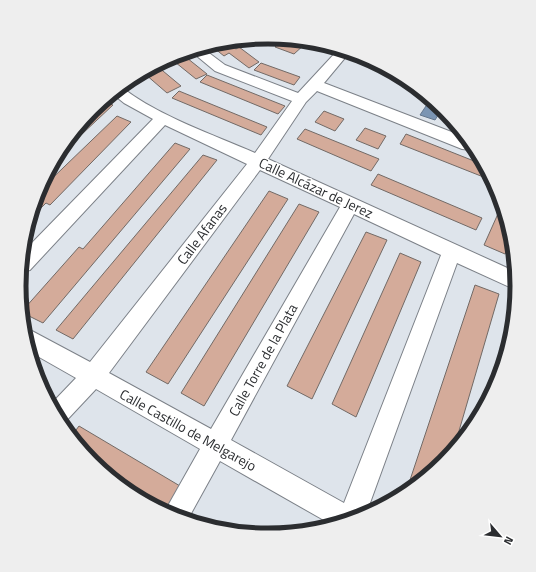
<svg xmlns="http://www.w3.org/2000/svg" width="536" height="572" viewBox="0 0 536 572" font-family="'Titillium Web',sans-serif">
<rect width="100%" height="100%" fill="#dee4eb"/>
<path fill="#7b95b3" stroke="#63768c" d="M 430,100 L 442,109 L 435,120 L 420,115 Z"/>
<path fill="#d4ab9a" stroke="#726a66" d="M 282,40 L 305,44 L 294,54 L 275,47 Z
M 230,45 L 236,49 L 239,47 L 259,62 L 249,68 L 229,53 L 224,56 L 214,48 Z
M 182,54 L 207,74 L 196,79 L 170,58 Z
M 261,63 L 300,77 L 294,85 L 254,70 Z
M 157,66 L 181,86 L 167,93 L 145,74 Z
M 207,75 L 285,106 L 278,114 L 200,82 Z
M 179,91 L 267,127 L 261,135 L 172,98 Z
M 104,102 L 113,105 L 65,150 L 92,110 Z
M 324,111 L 344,119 L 335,131 L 315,122 Z
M 117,116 L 131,122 L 50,205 L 46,203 L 33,216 L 38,192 Z
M 365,128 L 386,136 L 378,149 L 356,140 Z
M 305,129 L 379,159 L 371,171 L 297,139 Z
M 406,134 L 479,163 L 491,180 L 400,144 Z
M 175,143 L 190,149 L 43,323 L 25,314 L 24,309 L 79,247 L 83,249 Z
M 203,155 L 217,160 L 73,339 L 56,330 Z
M 378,174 L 482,218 L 476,230 L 371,185 Z
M 269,191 L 288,199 L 168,384 L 146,372 Z
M 299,204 L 319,212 L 204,406 L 181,393 Z
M 501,207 L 509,244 L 505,254 L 484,245 Z
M 366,232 L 387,240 L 312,399 L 287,386 Z
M 400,253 L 421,262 L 356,417 L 332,404 Z
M 475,285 L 499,294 L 454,448 L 444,462 L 408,486 Z
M 510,312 L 512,313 L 498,381 L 489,395 Z
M 79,426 L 180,486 L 166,511 L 92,462 L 73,434 Z"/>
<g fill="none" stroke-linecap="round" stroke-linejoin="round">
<g stroke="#7c8188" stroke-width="2">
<path id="minor" d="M 205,50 L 225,65 L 298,93 L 337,51 L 349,53 L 324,83 L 462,136 L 471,150 L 462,149 L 317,91 L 306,102 L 268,159 L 514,271 L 516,290 L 457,263 L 366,514 L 363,516 L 329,523 L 220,461 L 188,519 L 173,516 L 165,511 L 200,449 L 96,389 L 65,422 L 52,403 L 76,378 L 32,353 L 28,331 L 30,330 L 90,362 L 247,164 L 165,125 L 30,270 L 22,272 L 27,248 L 153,119 L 124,103 L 114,95 L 124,89 C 159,116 214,135 255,153 L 292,101 L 215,71 L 192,52 ZM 260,170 L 340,207 L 211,429 L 109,373 ZM 354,214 L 441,255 L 344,503 L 231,440 Z"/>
</g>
<use href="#minor" fill="#fff" fill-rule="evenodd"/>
</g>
<g text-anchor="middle" stroke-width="3" stroke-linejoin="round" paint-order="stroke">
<g font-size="14" fill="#2b2d30" stroke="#fff">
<text transform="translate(316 188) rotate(25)" y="5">Calle Alcázar de Jerez</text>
<text transform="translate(202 234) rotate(-53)" y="5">Calle Afanas</text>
<text transform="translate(263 360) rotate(-61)" y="5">Calle Torre de la Plata</text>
<text transform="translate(188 430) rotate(29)" y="5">Calle Castillo de Melgarejo</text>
</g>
</g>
<path d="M0 0H536V572H0ZM26 286a242 242 0 1 1 484 0a242 242 0 1 1-484 0Z" fill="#eee" fill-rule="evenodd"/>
<path fill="none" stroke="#2b2d30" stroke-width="5" d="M26 286a242 242 0 1 1 484 0a242 242 0 1 1-484 0Z"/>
<g transform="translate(500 536) rotate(118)" stroke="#ffffff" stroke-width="3" paint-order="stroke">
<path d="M0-3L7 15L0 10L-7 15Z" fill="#2b2d30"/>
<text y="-6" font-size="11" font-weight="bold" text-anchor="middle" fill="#2b2d30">N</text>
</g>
</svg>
